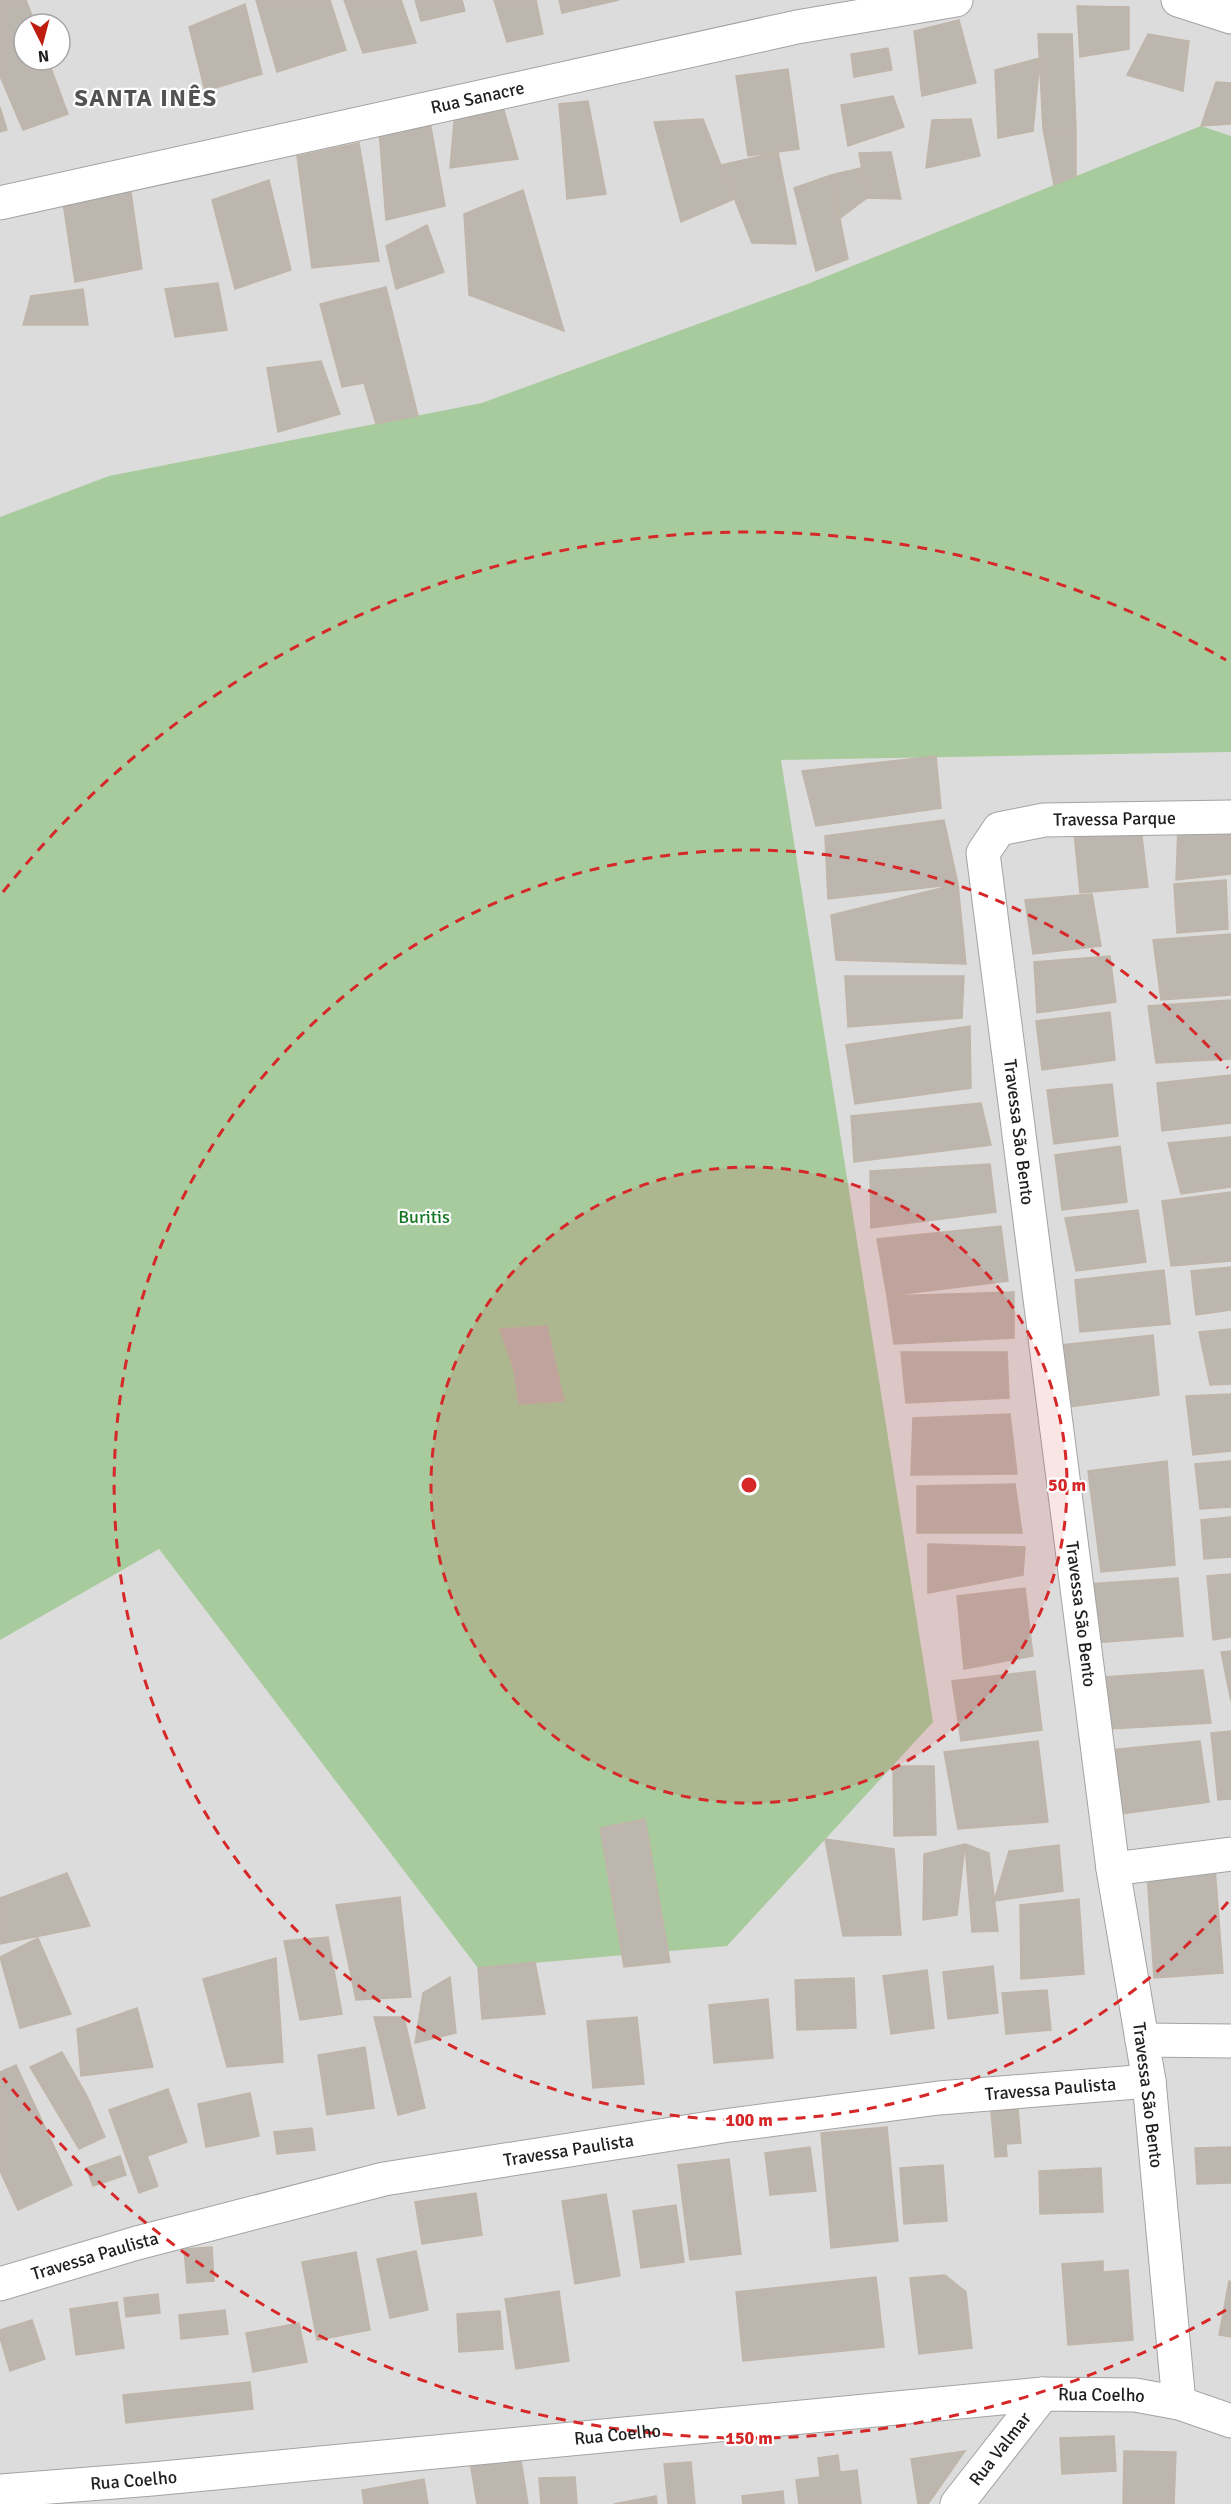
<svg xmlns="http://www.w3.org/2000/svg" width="1231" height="2504" viewBox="0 0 1231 2504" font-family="Signika,sans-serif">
<rect width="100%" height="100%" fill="#efede6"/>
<path fill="#dddcdc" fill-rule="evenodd" d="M 0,0 L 1231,0 L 1231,2504 L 0,2504 ZM 24,24 L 60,24 L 60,60 L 24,60 Z"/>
<path fill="#a8cb9e" d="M 1201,126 L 1231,136 L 1231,752 L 781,760 L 933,1722 L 727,1946 L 478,1968 L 159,1549 L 0,1640 L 0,517 L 109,476 L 482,403 L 810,283 Z"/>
<path fill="#bcb6af" stroke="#c0b5a9" stroke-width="1.5" d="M 0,0 L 26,0 L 35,24 L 24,24 L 24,60 L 48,60 L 68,114 L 23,130 L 0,76 Z
M 256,0 L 330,0 L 346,50 L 277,72 Z
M 344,0 L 401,0 L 416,43 L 363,53 Z
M 415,0 L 462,0 L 465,11 L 421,21 Z
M 494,0 L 536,0 L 543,34 L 507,42 Z
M 559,0 L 619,0 L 562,13 Z
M 245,4 L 262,74 L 205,91 L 189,27 Z
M 1077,6 L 1129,7 L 1129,49 L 1080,57 Z
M 959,20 L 976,83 L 922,96 L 914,31 Z
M 1038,34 L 1072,34 L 1076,129 L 1043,129 Z
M 1148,34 L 1189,41 L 1183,91 L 1127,75 Z
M 888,48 L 892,70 L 854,77 L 851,54 Z
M 1040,58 L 1033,131 L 998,138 L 995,70 Z
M 788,69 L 799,149 L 748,156 L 736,76 Z
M 1216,82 L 1231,83 L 1231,124 L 1201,126 Z
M 893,96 L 904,127 L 848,146 L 841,105 Z
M 588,101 L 606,194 L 567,199 L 559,104 Z
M 0,107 L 7,130 L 0,132 Z
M 503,107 L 518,159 L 450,168 L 455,111 Z
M 429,116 L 445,206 L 386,220 L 379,130 Z
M 703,119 L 734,199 L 681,222 L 654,122 Z
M 971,119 L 980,156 L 926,168 L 932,120 Z
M 1043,129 L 1076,129 L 1076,176 L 1054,185 Z
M 359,143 L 379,261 L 312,268 L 297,156 Z
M 778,152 L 796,244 L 752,243 L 721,165 Z
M 891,152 L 901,199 L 867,198 L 859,153 Z
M 861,168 L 867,198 L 839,219 L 831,175 Z
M 831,175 L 848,259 L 816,271 L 794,188 Z
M 269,180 L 291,270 L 235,289 L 212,200 Z
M 130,185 L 142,269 L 75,282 L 62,196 Z
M 523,190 L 564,331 L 469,295 L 464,214 Z
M 427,225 L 444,272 L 396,289 L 386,246 Z
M 218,283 L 227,330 L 175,337 L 165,289 Z
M 386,287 L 418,416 L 376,424 L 364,383 L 342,387 L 320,304 Z
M 83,289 L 88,325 L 23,325 L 31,296 Z
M 321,361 L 340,414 L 278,432 L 267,368 Z
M 936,756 L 941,808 L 816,826 L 802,771 Z
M 944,820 L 958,884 L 828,899 L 825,836 Z
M 1231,822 L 1231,874 L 1176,880 L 1178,827 Z
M 1141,828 L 1148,887 L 1080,893 L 1074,833 Z
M 1226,880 L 1228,929 L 1177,933 L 1174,884 Z
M 958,884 L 966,964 L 836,960 L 831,915 Z
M 1092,894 L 1101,946 L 1033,954 L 1025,900 Z
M 1231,934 L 1231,995 L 1161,1000 L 1153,940 Z
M 1110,956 L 1116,1002 L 1037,1013 L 1034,962 Z
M 845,976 L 964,976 L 962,1018 L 848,1027 Z
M 1231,1000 L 1231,1059 L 1156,1063 L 1148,1006 Z
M 1110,1012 L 1115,1060 L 1042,1070 L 1036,1021 Z
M 970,1026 L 971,1088 L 855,1104 L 846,1045 Z
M 1231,1075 L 1231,1123 L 1162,1131 L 1157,1083 Z
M 1112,1084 L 1118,1136 L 1054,1144 L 1047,1090 Z
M 981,1103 L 991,1145 L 854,1162 L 851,1116 Z
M 1231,1137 L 1231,1187 L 1181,1194 L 1168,1143 Z
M 1120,1146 L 1127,1202 L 1062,1210 L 1055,1155 Z
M 990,1164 L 996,1212 L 871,1228 L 870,1171 Z
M 1231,1192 L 1231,1261 L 1171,1266 L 1162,1201 Z
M 1138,1210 L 1146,1262 L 1076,1271 L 1065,1218 Z
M 1001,1226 L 1008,1281 L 887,1296 L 877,1239 Z
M 1231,1267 L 1231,1310 L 1196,1315 L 1191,1271 Z
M 1164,1270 L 1170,1324 L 1080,1332 L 1075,1280 Z
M 1014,1292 L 1014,1338 L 894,1344 L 887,1296 Z
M 547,1326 L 564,1401 L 519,1404 L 514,1370 L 500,1329 Z
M 1231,1329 L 1231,1384 L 1210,1385 L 1199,1332 Z
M 1153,1335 L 1159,1395 L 1069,1407 L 1061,1345 Z
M 901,1352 L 1007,1352 L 1009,1398 L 906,1403 Z
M 1231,1394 L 1231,1451 L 1193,1455 L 1186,1396 Z
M 1010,1414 L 1017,1474 L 911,1475 L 913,1418 Z
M 1167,1461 L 1175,1565 L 1101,1572 L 1088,1471 Z
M 1231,1461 L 1231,1507 L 1200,1509 L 1195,1464 Z
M 1015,1484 L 1022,1533 L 917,1533 L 917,1486 Z
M 1231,1517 L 1231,1557 L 1204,1559 L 1201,1520 Z
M 928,1544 L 1025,1547 L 1023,1575 L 928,1593 Z
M 1231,1574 L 1231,1637 L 1213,1640 L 1207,1576 Z
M 1178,1578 L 1183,1636 L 1093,1643 L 1086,1584 Z
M 1025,1588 L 1033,1656 L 964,1669 L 957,1596 Z
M 1231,1651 L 1231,1701 L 1221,1652 Z
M 1203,1670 L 1211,1723 L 1110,1729 L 1103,1677 Z
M 1035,1671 L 1042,1730 L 961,1741 L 952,1681 Z
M 1231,1731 L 1231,1799 L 1218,1800 L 1211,1733 Z
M 1038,1741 L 1048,1822 L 958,1829 L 944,1752 Z
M 1200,1741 L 1209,1802 L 1114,1815 L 1109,1750 Z
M 893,1766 L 934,1766 L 936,1835 L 894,1836 Z
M 645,1819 L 670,1962 L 624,1967 L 600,1828 Z
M 825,1839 L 894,1849 L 901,1935 L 843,1936 Z
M 965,1844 L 989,1853 L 998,1931 L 972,1932 Z
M 965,1844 L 957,1915 L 923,1920 L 924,1854 Z
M 1059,1845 L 1063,1891 L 994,1901 L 1009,1851 Z
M 1215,1868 L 1223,1973 L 1154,1978 L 1147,1873 Z
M 67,1873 L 90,1926 L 0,1944 L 0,1898 Z
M 400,1897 L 411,1997 L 356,2000 L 336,1905 Z
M 1079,1899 L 1084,1974 L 1021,1979 L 1020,1905 Z
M 328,1937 L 342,2014 L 300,2020 L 284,1941 Z
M 38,1938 L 71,2014 L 20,2028 L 0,1957 Z
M 276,1958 L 283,2062 L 227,2067 L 203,1979 Z
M 535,1962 L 545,2014 L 482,2019 L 478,1968 Z
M 993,1966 L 998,2013 L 948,2019 L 943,1972 Z
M 927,1970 L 934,2028 L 891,2034 L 883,1976 Z
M 450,1977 L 456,2033 L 415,2043 L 423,1993 Z
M 854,1978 L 856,2028 L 797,2030 L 795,1980 Z
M 1047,1990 L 1051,2030 L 1006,2034 L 1002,1993 Z
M 768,1999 L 773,2058 L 714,2063 L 709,2005 Z
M 137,2008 L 153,2067 L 81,2076 L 77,2029 Z
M 374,2017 L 404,2017 L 425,2108 L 398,2115 Z
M 637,2017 L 644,2084 L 593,2088 L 587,2021 Z
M 365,2047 L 374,2108 L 327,2115 L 318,2055 Z
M 62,2052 L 87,2096 L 105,2137 L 79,2149 L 30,2067 Z
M 16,2065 L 72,2185 L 18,2210 L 0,2171 L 0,2072 Z
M 168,2089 L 187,2142 L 147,2156 L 158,2186 L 139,2193 L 109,2110 Z
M 250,2093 L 259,2136 L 206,2147 L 198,2104 Z
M 1018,2109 L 1021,2143 L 1006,2144 L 1007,2156 L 995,2157 L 991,2111 Z
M 887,2127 L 898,2241 L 831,2248 L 821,2133 Z
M 312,2128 L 315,2150 L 277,2154 L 274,2132 Z
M 810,2147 L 816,2191 L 770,2195 L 765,2153 Z
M 1231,2147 L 1231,2183 L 1197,2184 L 1195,2148 Z
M 120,2156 L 126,2175 L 93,2186 L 86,2168 Z
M 729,2159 L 741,2254 L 690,2260 L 678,2165 Z
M 943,2165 L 947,2221 L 904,2224 L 900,2168 Z
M 1101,2168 L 1103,2212 L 1040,2214 L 1039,2171 Z
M 476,2193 L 482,2235 L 422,2244 L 415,2202 Z
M 606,2194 L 620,2276 L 575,2284 L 562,2201 Z
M 676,2205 L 684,2262 L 641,2268 L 633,2211 Z
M 212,2247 L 214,2281 L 187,2283 L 184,2249 Z
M 416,2251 L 428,2310 L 390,2318 L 377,2259 Z
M 356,2252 L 370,2330 L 317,2340 L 302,2262 Z
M 1103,2261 L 1103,2272 L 1128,2270 L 1133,2340 L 1068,2345 L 1062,2264 Z
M 945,2275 L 966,2292 L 972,2348 L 919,2354 L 910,2278 Z
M 876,2277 L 884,2347 L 743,2361 L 736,2292 Z
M 1229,2281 L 1231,2282 L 1231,2337 L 1219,2335 Z
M 559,2291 L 569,2361 L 516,2369 L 505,2299 Z
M 158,2294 L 160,2313 L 126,2317 L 124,2298 Z
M 117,2302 L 124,2348 L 76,2355 L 70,2309 Z
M 225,2310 L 228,2334 L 181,2339 L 179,2315 Z
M 500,2311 L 503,2349 L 459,2352 L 457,2314 Z
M 32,2320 L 45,2359 L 10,2371 L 0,2338 L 0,2330 Z
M 299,2323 L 307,2362 L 253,2372 L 246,2333 Z
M 250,2382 L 253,2409 L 126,2423 L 123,2395 Z
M 1114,2436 L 1116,2471 L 1062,2474 L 1060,2438 Z
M 965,2451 L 928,2504 L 918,2504 L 911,2459 Z
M 1124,2451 L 1176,2452 L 1174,2504 L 1123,2504 Z
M 520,2454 L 528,2504 L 477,2504 L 470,2462 Z
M 838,2455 L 840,2472 L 857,2470 L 861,2504 L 799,2504 L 796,2480 L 820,2477 L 818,2458 Z
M 691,2462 L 695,2504 L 668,2504 L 664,2464 Z
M 575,2477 L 577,2504 L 541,2504 L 539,2478 Z
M 424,2479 L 428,2504 L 364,2504 L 362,2490 Z
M 783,2491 L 784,2504 L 743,2504 L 742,2496 Z
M 656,2496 L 657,2504 L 614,2504 Z"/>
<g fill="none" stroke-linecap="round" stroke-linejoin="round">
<g stroke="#a3a3a3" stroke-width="35">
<g id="street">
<path d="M 1178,0 L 1231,17"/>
<path id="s1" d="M 0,203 L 797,27 L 956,0"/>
<path d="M 1113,1869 L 1231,1854"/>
<path d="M 1142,2040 L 1231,2041"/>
<path id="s2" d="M 0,2284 L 137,2243 L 384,2179 L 723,2126 L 939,2098 L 1149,2081"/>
<path id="s3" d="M 1179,2403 L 1149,2081 L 1113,1869 L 983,853 L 999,829 L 1044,820 L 1231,817"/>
<path id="s4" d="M 0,2491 L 152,2479 L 1043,2394 L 1135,2395 L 1179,2403 L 1231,2421"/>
<path id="s5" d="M 957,2504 L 1043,2394"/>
</g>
</g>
<use href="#street" stroke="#fff" stroke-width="33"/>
</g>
<circle cx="749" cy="1485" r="318" fill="#d62828" fill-opacity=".12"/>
<g fill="none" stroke="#d62828" stroke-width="3" stroke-dasharray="10 8">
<circle cx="749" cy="1485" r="318"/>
<path d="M1228 1902A635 635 0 1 1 1228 1068"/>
<path d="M1226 2310A953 953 0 0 1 3 2078M3 892A953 953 0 0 1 1226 660"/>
</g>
<g text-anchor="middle" stroke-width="4.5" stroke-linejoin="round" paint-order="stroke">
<g font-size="18" fill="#1f1f1f" stroke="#fff">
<text dy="6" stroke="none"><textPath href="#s1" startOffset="489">Rua Sanacre</textPath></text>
<text dy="6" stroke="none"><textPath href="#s3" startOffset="1708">Travessa Parque</textPath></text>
<text transform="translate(1019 1132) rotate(83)" y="6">Travessa São Bento</text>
<text transform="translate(1081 1614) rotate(83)" y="6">Travessa São Bento</text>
<text dy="6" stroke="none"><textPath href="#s2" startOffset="1071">Travessa Paulista</textPath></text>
<text transform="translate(1148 2095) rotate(83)" y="6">Travessa São Bento</text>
<text dy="6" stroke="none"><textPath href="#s2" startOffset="585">Travessa Paulista</textPath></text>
<text dy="6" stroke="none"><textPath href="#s2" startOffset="99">Travessa Paulista</textPath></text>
<text dy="6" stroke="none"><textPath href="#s4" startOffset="1106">Rua Coelho</textPath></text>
<text dy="6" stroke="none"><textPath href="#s4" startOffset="620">Rua Coelho</textPath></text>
<text dy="6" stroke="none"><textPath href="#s5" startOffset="70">Rua Valmar</textPath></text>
<text dy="6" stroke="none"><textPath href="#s4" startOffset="134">Rua Coelho</textPath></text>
</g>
<g font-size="18" fill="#147623" stroke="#fff">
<text x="424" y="1223">Buritis</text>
</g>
<g font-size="24" font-weight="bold" letter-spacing="1.5" fill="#525252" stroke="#fff">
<text x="146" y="106">SANTA INÊS</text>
</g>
</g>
<circle cx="749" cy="1485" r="9" fill="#d62828" stroke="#fff" stroke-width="3"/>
<g font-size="18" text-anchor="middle" font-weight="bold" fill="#d62828" stroke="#fff" stroke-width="4.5" stroke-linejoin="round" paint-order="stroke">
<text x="1067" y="1491">50 m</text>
<text x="749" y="2126">100 m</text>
<text x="749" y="2444">150 m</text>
</g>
<g transform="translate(42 42) rotate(174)"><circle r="28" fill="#ffffff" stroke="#a5a5a5" stroke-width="1.5"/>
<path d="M0-4.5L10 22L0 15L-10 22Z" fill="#bf1b0f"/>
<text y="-9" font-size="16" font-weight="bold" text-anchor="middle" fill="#1f1f1f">N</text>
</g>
</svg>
